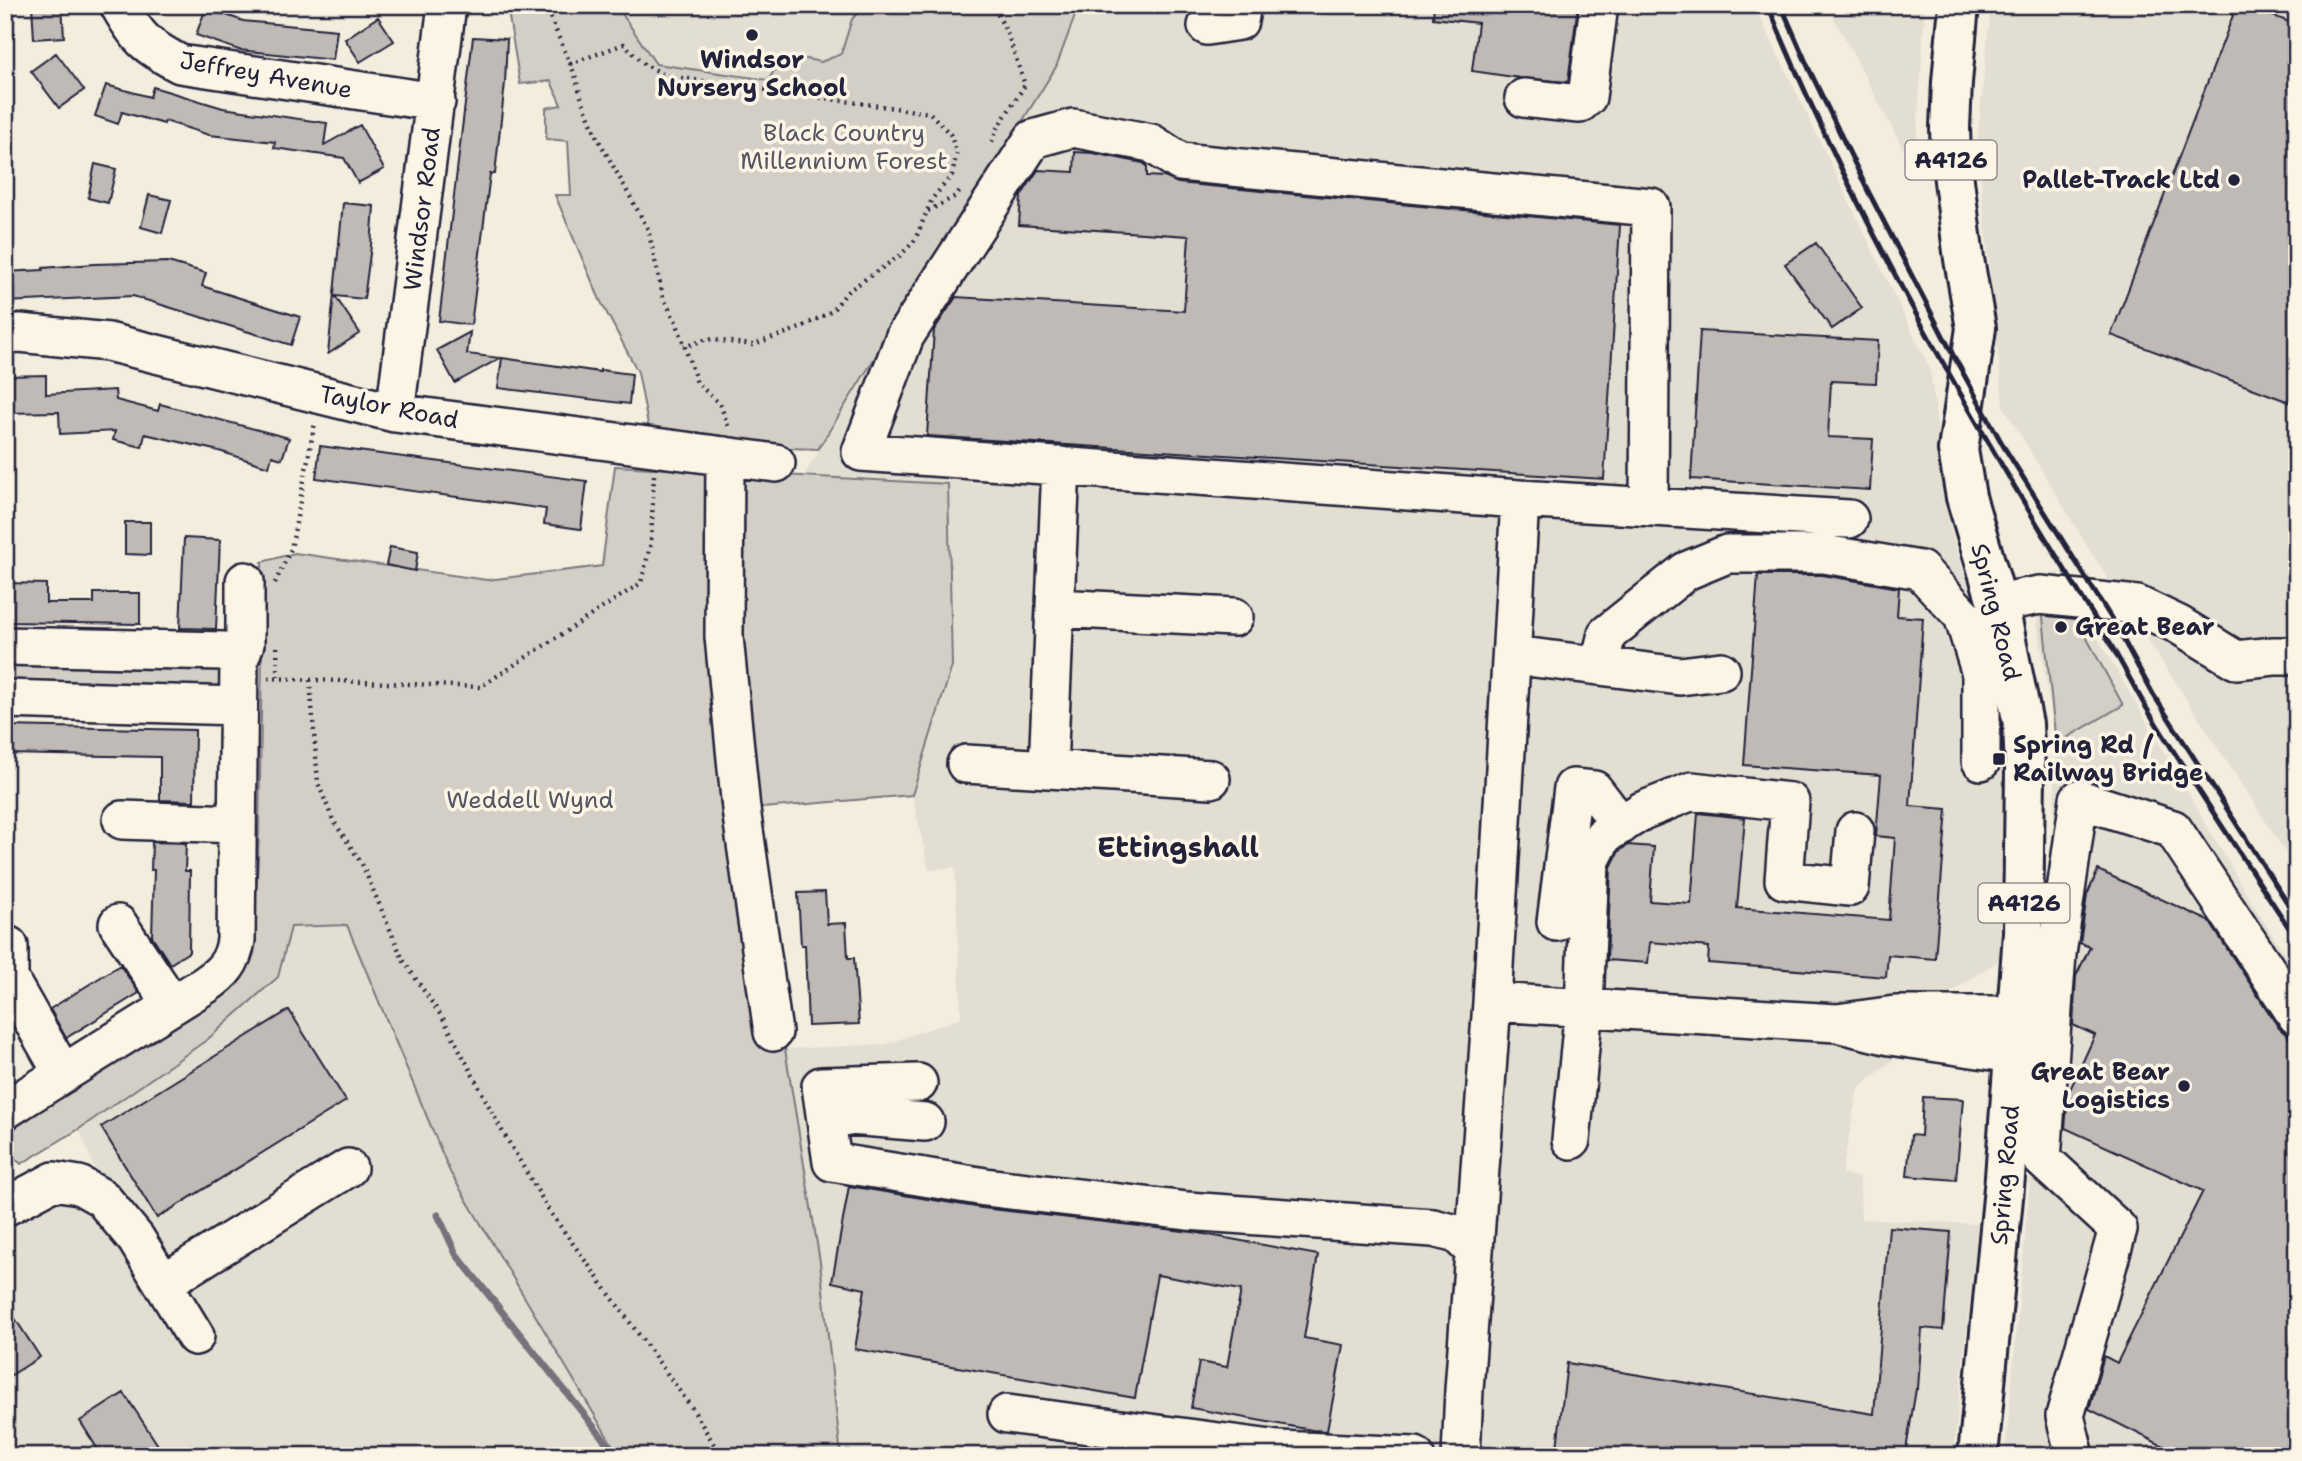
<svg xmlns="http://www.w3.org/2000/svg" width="2302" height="1461" viewBox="0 0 2302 1461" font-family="'Shantell Sans',sans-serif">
<rect width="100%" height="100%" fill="#f3edde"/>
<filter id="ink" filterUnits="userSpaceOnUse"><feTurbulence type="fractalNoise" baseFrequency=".0143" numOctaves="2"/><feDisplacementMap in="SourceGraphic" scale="14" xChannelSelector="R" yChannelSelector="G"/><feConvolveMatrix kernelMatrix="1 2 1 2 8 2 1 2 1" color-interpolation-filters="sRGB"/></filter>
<g filter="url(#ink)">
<path fill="#e3ded2" d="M 616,5 L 874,5 L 856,93 L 656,64 Z
M 1079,5 L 1754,5 L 1930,369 L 1951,532 L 1984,632 L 2005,748 L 2001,959 L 1942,998 L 1903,1051 L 1858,1089 L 1842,1173 L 1860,1178 L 1861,1219 L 1978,1224 L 1953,1456 L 841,1456 L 820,1262 L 785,1049 L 886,1044 L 961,1018 L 955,867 L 929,870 L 912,795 L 952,666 L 948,485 L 804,475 L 1056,67 Z
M 1827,5 L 1925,5 L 1915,171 Z
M 1991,5 L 2297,5 L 2297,870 L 2087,546 L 2003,406 L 1977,143 Z
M 2060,573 L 2249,898 L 2297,973 L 2297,1456 L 2005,1456 L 2049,971 L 2056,744 L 2030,576 Z
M 347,925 L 450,1172 L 619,1456 L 5,1456 L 5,1229 L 97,1174 L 79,1129 L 208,1039 L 278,977 L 291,927 Z"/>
<path fill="#d4cfc6" stroke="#7b7880" stroke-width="2" d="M 507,5 L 616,5 L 656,64 L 768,80 L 780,62 L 796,57 L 821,62 L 841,54 L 852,19 L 865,5 L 1079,5 L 1056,67 L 818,449 L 788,448 L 709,434 L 649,430 L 638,372 L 600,300 L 555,195 L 571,195 L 568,141 L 546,139 L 546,108 L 561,105 L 551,81 L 520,84 Z
M 615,466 L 948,484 L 952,666 L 912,795 L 751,809 L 785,1049 L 820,1262 L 841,1456 L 619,1456 L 450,1172 L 347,925 L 291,927 L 278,977 L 208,1039 L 79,1129 L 21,1164 L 11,1155 L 5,1135 L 236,978 C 262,913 258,846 260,777 C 261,705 263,633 262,562 L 295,553 L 487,580 L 602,566 Z
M 2064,596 L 2123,705 L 2056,744 L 2042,607 Z
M 5,659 L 224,665 L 225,687 L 209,692 L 5,683 Z"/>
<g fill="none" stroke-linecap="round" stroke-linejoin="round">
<path stroke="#75727b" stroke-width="7" d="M 438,1215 L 456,1254 L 617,1456"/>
</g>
<path fill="#bfbab6" stroke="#22223b" stroke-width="2" d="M 32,5 L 62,5 L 64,37 L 34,39 Z
M 1434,5 L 1578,5 L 1568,82 L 1520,78 L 1472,71 L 1478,23 L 1433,18 Z
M 2237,5 L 2245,5 L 2297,25 L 2297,405 L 2111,335 Z
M 206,8 L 243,21 L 337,30 L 333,60 L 239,50 L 196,35 Z
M 378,17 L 394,41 L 360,62 L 345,39 Z
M 473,37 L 507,39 L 505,83 L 495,174 L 490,174 L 471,325 L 439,321 Z
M 56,53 L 84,90 L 59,108 L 31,71 Z
M 106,85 L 150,97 L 153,87 L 223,108 L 327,123 L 324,145 L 360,125 L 384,169 L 358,183 L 344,158 L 274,148 L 275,142 L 209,135 L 165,121 L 164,124 L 122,112 L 118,124 L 95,116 Z
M 1075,152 L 1093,153 L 1143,163 L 1147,166 L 1147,176 L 1164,177 L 1178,183 L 1620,225 L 1604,479 L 927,436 L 934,330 L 956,297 L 1184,311 L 1189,236 L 1019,225 L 1021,196 L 1038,170 L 1074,172 Z
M 95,164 L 116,169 L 108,203 L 88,198 Z
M 149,195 L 171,200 L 162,233 L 141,227 Z
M 343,203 L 374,206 L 371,246 L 364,299 L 335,296 L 360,333 L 328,354 Z
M 1816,243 L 1862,308 L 1832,329 L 1785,264 Z
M 168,262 L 206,273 L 202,286 L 300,317 L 291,345 L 133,296 L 5,302 L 5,272 L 43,270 L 43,268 L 94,264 Z
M 1700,331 L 1878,341 L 1876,383 L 1831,381 L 1828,437 L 1873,439 L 1870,490 L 1691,479 Z
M 470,332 L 467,354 L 500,358 L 455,383 L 437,350 Z
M 502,358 L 600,372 L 600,370 L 632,374 L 629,404 L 498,388 Z
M 46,375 L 46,394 L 115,390 L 116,400 L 158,411 L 160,404 L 289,438 L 282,459 L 272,456 L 269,467 L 219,451 L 145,434 L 142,447 L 113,440 L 115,431 L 60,434 L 59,412 L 5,413 L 5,376 Z
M 320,446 L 587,481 L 581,529 L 544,524 L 546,509 L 316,478 Z
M 125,522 L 150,522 L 150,555 L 125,554 Z
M 184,538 L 220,540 L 216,629 L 180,628 Z
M 390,547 L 418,552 L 415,571 L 386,565 Z
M 1758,575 L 1822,575 L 1899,588 L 1897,616 L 1923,618 L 1910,806 L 1947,809 L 1935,959 L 1888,955 L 1886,977 L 1708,963 L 1709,947 L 1650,942 L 1648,963 L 1607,960 L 1611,867 L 1619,851 L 1628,845 L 1654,847 L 1650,901 L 1691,904 L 1698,813 L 1745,818 L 1737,908 L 1889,920 L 1895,838 L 1876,836 L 1881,775 L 1744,765 Z
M 5,583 L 46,584 L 46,603 L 94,603 L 94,593 L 140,593 L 140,624 L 5,622 Z
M 5,726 L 195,730 L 194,801 L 160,800 L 160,757 L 5,754 Z
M 152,842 L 186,843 L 185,871 L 190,871 L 189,952 L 170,964 L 152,936 L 154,870 L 151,870 Z
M 2098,870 L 2209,921 L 2279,1028 L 2287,1035 L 2297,1050 L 2297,1456 L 2183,1456 L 2089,1409 L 2104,1356 L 2117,1363 L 2203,1191 L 2065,1128 L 2068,1094 L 2095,1035 L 2073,1025 L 2076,976 L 2090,947 L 2080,943 L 2087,895 Z
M 825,892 L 827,924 L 846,923 L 848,958 L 854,958 L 859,1024 L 808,1026 L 805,945 L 801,945 L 798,893 Z
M 120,965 L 139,993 L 66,1038 L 50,1009 Z
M 289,1010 L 346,1101 L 157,1218 L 101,1127 Z
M 1923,1097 L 1963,1099 L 1956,1180 L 1907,1176 L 1911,1135 L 1921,1136 Z
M 849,1186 L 982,1208 L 1193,1232 L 1318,1255 L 1304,1338 L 1343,1345 L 1327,1431 L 1312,1430 L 1191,1408 L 1199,1362 L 1227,1367 L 1241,1290 L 1157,1275 L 1135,1398 L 855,1349 L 865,1289 L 832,1282 Z
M 1889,1227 L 1951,1232 L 1943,1330 L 1922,1328 L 1918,1389 L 1916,1389 L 1905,1456 L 1556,1456 L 1567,1363 L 1874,1414 Z
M 5,1303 L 40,1357 L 5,1379 Z
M 124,1393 L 165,1456 L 102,1456 L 80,1421 Z"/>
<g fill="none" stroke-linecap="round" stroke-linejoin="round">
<g stroke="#22223b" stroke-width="42">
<path id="minor" d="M 119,5 C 138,39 146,46 180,64 L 436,102
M 1207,26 L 1239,21 L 1242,5
M 1524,98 L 1579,104 L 1587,97 L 1599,5
M 5,334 L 20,333 L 108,342 L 395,413 L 776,463
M 395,413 L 447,5
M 725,456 L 724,637 L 741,809 L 773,1032
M 1061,466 L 1048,769 L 1211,779
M 1520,499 L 861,452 L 905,336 L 1033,139 L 1073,128 L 1151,143 L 1180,162 L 1651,207 L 1649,507
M 1997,603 L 2040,595 L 2137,605 L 2179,625 L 2236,660 L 2274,656 L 2297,656
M 1055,608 L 1234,617
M 5,646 L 224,651 L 239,660 L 236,940 C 233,962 223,973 205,985 L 5,1110
M 1512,655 L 1680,676 L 1721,671
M 239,660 L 245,644 L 245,581
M 1599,666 L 1607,634 L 1686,571 L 1727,554 L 1824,554 L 1920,570 L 1963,616 L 1981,674 L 1981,761
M 5,699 L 238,706
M 966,764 L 1048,769
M 122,820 L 237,824
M 1556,922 L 1573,788 L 1594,790 L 1621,825
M 118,924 L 172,1005
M 9,946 L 9,979 L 63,1074
M 1837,1023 L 1492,1002 L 1520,499 L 1849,519
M 2013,1054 L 1890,1036 L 1837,1023 L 1895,1015 L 2016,1015
M 918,1083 L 821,1086 L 832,1162 L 985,1187 L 1187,1211 L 1433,1228 L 1457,1234 L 1474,1251
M 825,1114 L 925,1122
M 1571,1140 L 1584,1007 L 1590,862 L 1603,836 L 1642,811 L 1692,791 L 1790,802 L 1784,880 L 1850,887 L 1855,831
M 5,1207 L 54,1181 L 79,1185 L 102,1198 L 136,1239 L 195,1336
M 163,1283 L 348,1168
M 1007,1414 L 1278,1450 L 1415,1456
M 1461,1456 L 1464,1390 L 1492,1002
M 2075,1456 L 2065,1416 L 2118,1229 L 2042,1159 L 2057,954 L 2079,799 L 2173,829 L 2297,1016"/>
</g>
<g stroke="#22223b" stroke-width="44">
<path id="major" d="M 1959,5 L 1952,82 L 1950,128 L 1951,157 L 1964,259 L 1976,328 L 1958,450 L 1966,497 L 2001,616 L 2023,724 L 2025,771 L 2023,933 L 2005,1177 L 1978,1456"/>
</g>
<path stroke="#22223b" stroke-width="4.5" stroke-dasharray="2 5" stroke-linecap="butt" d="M 545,5 L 575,75 L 582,100 L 597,137 L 648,229 L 663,297 L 677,324 L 697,383 L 720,404 L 729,428
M 570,64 L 624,44 L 644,64 L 667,76 L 930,113 L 950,134 L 957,153 L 952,175 L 932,199 L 915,240 L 901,255 L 848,291 L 832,311 L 800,328 L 753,345 L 707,339 L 684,347
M 992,142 L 998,127 L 1025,85 L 1008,35 L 993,5
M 928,211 L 956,196 L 961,190
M 275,583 L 291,549 L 315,422
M 277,647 L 278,678
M 268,678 L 480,687 L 641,583 L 651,543 L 654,475
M 310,680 L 318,783 L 333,820 L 362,864 L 403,960 L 444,1020 L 501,1129 L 550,1212 L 692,1408 L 721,1456"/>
<use href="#minor" stroke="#fcf5e5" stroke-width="37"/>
<use href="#major" stroke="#fcf5e5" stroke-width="38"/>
<path stroke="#22223b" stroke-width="5" d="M 1768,5 C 1856,220 1973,423 2096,620 C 2113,647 2128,676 2144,704 C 2193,784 2246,862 2297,940
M 1781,5 L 1809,69 L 1867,189 L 1952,353 L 2004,447 L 2113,621 L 2153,694 L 2297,918"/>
</g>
</g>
<g fill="#22223b" stroke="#fcf5e5" stroke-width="2.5">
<circle cx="752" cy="35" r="7"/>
<circle cx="2234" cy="180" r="7"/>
<circle cx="2061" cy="627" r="7"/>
<rect x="1992" y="752" width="14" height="14" rx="3.5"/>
<circle cx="2184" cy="1086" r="7"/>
</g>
<g text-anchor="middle" stroke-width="7" stroke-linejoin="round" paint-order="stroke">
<g fill="#fcf5e5" stroke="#63616e" stroke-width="2">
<rect x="1905.5" y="140.5" width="91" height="39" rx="5"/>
<rect x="1978.5" y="883.5" width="91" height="39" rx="5"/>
</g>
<g font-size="23" font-weight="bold" fill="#22223b">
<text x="1951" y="168">A4126</text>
<text x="2024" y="911">A4126</text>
</g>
<g font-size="24" font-weight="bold" fill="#22223b" stroke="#fcf5e5" text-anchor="end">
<text x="752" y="68" text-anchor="middle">Windsor<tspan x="752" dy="28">Nursery School</tspan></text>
<text x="2220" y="188">Pallet-Track Ltd</text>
<text x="2075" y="635" text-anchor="start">Great Bear</text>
<text x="2013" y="753" text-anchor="start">Spring Rd /<tspan x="2013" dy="28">Railway Bridge</tspan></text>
<text x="2170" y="1080">Great Bear<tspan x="2170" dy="28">Logistics</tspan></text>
</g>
<g font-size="24" fill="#22223b" stroke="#fcf5e5">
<text transform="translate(266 75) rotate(10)" y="8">Jeffrey Avenue</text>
<text transform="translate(422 209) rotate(-83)" y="8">Windsor Road</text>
<text transform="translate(389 407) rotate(11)" y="8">Taylor Road</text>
<text transform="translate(1996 612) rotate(76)" y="8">Spring Road</text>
<text transform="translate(2005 1175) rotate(-85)" y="8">Spring Road</text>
</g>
<g font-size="24" fill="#575665" stroke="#fcf5e5">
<text x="844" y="141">Black Country<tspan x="844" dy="28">Millennium Forest</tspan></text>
<text x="530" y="808">Weddell Wynd</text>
</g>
<g font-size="28" font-weight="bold" fill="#22223b" stroke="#fcf5e5">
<text x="1178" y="857">Ettingshall</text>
</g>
</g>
<rect width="2302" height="1461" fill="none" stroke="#fcf5e5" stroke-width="28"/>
<rect x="14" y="14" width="2274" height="1433" fill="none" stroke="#22223b" stroke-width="2.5" filter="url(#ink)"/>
</svg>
